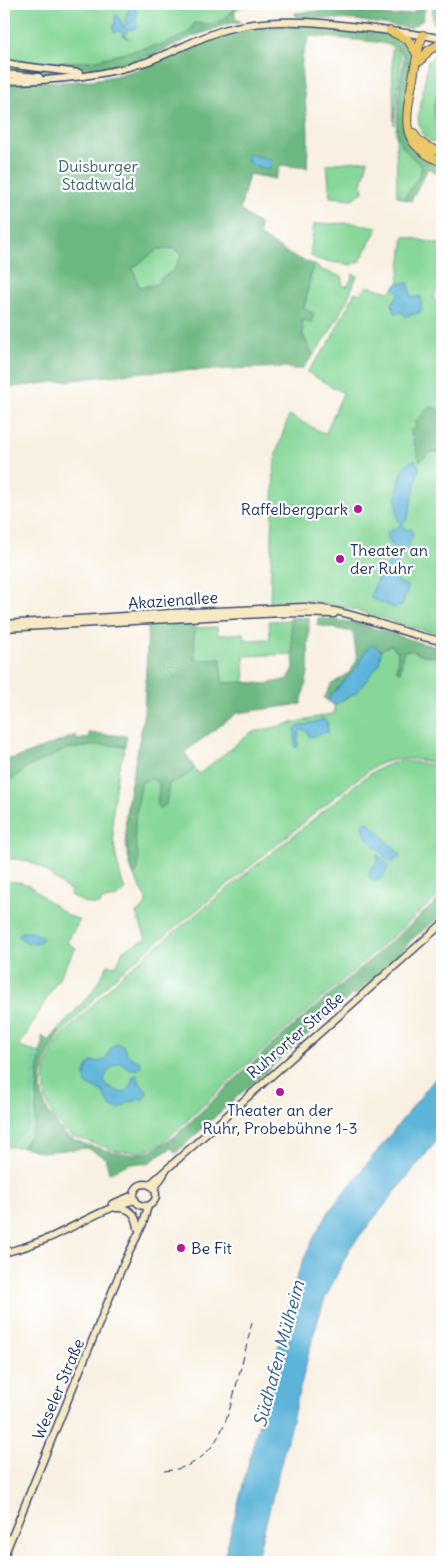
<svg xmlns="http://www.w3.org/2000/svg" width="446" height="1566" viewBox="0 0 446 1566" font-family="Delius,sans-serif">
<rect width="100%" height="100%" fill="#fff"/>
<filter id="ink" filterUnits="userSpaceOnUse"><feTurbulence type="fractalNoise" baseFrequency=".02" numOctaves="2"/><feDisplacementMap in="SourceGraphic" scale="10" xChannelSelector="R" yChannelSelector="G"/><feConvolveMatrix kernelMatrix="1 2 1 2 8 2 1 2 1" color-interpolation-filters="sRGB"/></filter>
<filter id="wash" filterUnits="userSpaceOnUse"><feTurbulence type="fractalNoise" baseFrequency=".0096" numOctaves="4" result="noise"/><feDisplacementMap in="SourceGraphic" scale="20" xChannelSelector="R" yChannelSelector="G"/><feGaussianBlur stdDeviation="1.12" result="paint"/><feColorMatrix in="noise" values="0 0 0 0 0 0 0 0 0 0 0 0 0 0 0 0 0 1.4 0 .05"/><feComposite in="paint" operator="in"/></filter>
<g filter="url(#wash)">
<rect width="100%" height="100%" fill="#f8f0e1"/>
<path fill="#86d798" stroke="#50837b" d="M 4,4 L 239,4 C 223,22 219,26 194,23 L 191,31 L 166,44 L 140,49 L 97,60 L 78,62 L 31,62 L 4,58 Z
M 434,4 L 442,4 L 442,32 C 431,23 432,17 434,4 Z
M 392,48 L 398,51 L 401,58 L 394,125 Z
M 442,51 L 442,82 L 434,105 L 437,127 L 442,128 L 442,144 L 430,141 L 421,133 L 418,118 L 428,61 L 437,52 Z
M 396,132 C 403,147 410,156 422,166 L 419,176 L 404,199 L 397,196 Z
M 368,160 L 362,184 L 363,192 L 353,199 L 330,197 L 327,164 Z
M 352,223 L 378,227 L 360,261 L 352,265 L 318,260 L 310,255 L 314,224 Z
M 404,236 L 442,245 L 442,277 L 433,299 L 442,303 L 442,634 L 422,630 L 337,605 L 305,601 L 270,603 L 274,472 L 276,454 L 289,415 L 325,434 L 343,393 L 307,372 L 329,343 L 355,292 L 361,294 L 367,286 L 390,292 L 398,283 Z
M 172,248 L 182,254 L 174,271 L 160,279 L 156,285 L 139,287 L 133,268 L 158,249 Z
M 313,264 L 322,270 L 343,277 L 342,285 L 348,286 L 353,274 L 357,276 C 346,305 331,332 313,356 L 303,335 L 302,319 L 311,322 L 314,314 L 304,309 Z
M 291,620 L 293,654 L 244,656 L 245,682 L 222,683 L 195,660 L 193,628 L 217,627 L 218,635 L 244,633 L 245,640 L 270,639 L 269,621 Z
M 392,644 L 393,648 L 398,651 L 397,671 L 400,672 L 403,652 L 410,649 L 419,654 L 442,658 L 442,766 C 421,758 395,755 374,767 C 364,773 355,781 346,788 L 122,971 L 108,984 L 60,1035 L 58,1030 L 92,992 L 108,965 L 112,966 L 117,965 L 123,950 L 146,939 L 136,913 C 154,904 143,893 137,881 C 133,875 130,867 129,860 C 120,825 130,790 136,756 L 194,768 L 199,774 L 250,733 L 335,713 L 334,705 L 357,692 L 379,664 L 381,650 Z
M 102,745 L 125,746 C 124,757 118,766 117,776 C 110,820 111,847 125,891 L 115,898 L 100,901 L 101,904 C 88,906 81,901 70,895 L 71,891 C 45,875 40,857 4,859 L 4,785 L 28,767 L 55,755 L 55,753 L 67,749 Z
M 402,761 C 416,762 429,763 442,769 L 442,893 L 272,1042 L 162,1144 L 141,1152 L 117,1151 L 72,1136 L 65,1130 L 54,1118 L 46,1100 L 44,1081 L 45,1069 L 53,1049 L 62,1036 L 124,973 L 359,782 C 373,771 385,764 402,761 Z
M 4,881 L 20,882 L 30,886 L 56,907 L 67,915 L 80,920 L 67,942 L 76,948 L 19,1047 L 40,1053 L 35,1126 L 23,1147 L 4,1147 Z"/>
<path fill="#6cb880" stroke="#44746f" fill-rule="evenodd" d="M 239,4 L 248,4 L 235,10 L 235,18 L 241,22 L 228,24 L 189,38 L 154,55 L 126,63 L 98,68 L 64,68 L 45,74 L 4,70 L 4,58 L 31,62 L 78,62 L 97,60 L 140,49 L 166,44 L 191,31 L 194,23 C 219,26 223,22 239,4 Z
M 416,4 L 426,4 L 422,21 L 410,28 L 355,20 L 296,17 L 295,13 L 353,8 L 357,11 L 394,16 L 414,13 Z
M 275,26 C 300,26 393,28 408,44 C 412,48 412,54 413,59 C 408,88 393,132 418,154 C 425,160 434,164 442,167 L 442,176 L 428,168 L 411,201 L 404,199 L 419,176 L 422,166 L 411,156 L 402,146 L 396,132 L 400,83 L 404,57 L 400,51 L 391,45 L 376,42 L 310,36 C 296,64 303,79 306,109 C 309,128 308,148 307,168 L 281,165 L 275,179 L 249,174 L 240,210 L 260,225 L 259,235 L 292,256 L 313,264 L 304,308 L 314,314 L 311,322 L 302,319 L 303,335 L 313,356 L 302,369 L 292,369 L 286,367 L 142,372 L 4,388 L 4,77 C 45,84 89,84 129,72 C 156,65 179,51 204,41 C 227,33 251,30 275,26 ZM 172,248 L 182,254 L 174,270 L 160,279 L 156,285 L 139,287 L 133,268 L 158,249 Z
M 442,82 L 442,128 L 437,128 L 434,105 Z
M 429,407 L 434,407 L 442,414 L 442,452 L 430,452 L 420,461 L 410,430 L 416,428 L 416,422 Z
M 309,617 L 308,673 L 301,704 L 237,713 L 185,752 L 194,768 L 188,775 L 169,784 L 166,805 L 161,808 L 157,807 L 159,785 L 158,782 L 151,779 L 142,782 C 139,798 134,817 135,834 C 135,847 144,864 134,876 C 128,856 124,837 126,816 L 144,714 L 148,627 L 150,624 L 194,623 L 195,660 L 221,659 L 222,683 L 245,682 L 266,684 L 288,679 L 294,668 L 290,618 Z
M 318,618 L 353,622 L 418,642 L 442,648 L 442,658 L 419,654 L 410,650 L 403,652 L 400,672 L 397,671 L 398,651 L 393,648 L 392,644 L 381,650 L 375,648 L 367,650 L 363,654 L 357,667 L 331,695 L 328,701 L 324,698 L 332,684 L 350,672 L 357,660 L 353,632 L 317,625 Z
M 89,733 L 127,736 L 125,746 L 102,745 L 67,749 L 28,767 L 4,785 L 4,759 L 16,758 L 76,735 L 77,740 L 89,738 Z
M 442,897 L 442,915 L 411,940 L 397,957 L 357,994 L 352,995 L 230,1103 L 176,1153 L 171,1148 L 147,1164 L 130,1163 L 109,1173 L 105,1157 L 87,1148 L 40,1152 L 23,1147 L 35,1126 L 38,1074 L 40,1053 L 42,1045 L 42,1036 L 49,1041 L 58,1030 L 60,1035 C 40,1063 32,1094 56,1123 C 60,1128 64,1134 69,1137 C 78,1142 89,1145 98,1148 C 130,1157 147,1158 174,1137 L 273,1044 Z"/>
<path fill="#5bb4d9" stroke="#3b729c" d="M 132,4 L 135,4 L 137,18 L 135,19 L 138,26 L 132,30 L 129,29 L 126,31 L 125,35 L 129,39 L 128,39 L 120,31 L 114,32 L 113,27 L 115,24 L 115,16 L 117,15 L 121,21 L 123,27 L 126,25 L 125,20 L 129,7 L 131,8 L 133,6 Z
M 248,153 L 270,160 L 271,161 L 270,169 L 268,170 L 249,164 L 247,157 Z
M 398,283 L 409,283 L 411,297 L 421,297 L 421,310 L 419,313 L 405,316 L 402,312 L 395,313 L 392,304 L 399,293 L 393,287 Z
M 414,460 L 417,462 L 419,467 L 409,513 L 407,519 L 403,522 L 403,526 L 406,530 L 411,529 L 413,534 L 405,553 L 398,559 L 398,582 L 406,585 L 408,588 L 402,606 L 395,608 L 372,599 L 370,597 L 379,575 L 387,569 L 389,562 L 395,557 L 397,553 L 389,541 L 387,534 L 392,529 L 399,527 L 400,523 C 392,514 398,474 407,464 C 408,463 412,461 414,460 Z
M 373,645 L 381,650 L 379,664 L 357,692 L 334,705 L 328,701 L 331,695 C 340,686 348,677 356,668 C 363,660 363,649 373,645 Z
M 324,719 L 327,722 L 328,732 L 309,737 L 307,730 L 299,731 L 298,747 L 295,748 L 295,728 Z
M 367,821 L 400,854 L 400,857 L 398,859 L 394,858 L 394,862 L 391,863 L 367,839 L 362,824 Z
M 377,854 L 388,864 C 388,871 382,879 376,881 L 371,880 L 369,876 L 371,869 L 377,863 Z
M 22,932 L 32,932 L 42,937 L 43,939 C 36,948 27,943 19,937 L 19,934 Z
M 118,1044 L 123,1045 C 127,1054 129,1058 139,1061 L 141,1066 L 137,1069 L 130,1069 L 122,1063 C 114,1063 104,1073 104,1082 L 106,1085 L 121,1093 C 131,1090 131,1085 133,1076 L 137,1075 L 140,1084 L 144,1086 L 147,1093 L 143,1099 L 129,1102 L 119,1109 L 111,1107 L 102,1091 L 86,1084 C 84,1075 85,1069 91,1062 C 95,1061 101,1062 104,1060 C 112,1055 106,1047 118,1044 Z
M 442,1070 L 442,1138 L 434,1144 L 350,1248 L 324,1301 L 315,1329 L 256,1562 L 223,1562 L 296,1279 C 305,1254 316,1232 330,1210 Z"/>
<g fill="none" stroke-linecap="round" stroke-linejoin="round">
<path stroke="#5bb4d9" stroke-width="1" d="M 12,1143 L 27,1127 L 30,1118 L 35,1055"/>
</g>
</g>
<g filter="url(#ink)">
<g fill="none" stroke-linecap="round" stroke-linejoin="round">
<g stroke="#3c4c72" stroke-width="9">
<path id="secondary" d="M 4,62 L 15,65 L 79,73
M 4,74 L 39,77
M 4,81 C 51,81 101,77 146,62 C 174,52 199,37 227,29 C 280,15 337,24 390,31 C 407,33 425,35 442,39
M 4,624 L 170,613 L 304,607 C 352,609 396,633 442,641
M 4,628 L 282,613 L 334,614
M134 1195a11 11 0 1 1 22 0a11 11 0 1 1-22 0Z
M 149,1185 L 442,924
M 154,1189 L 164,1174
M 112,1204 L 134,1195
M 116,1208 C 130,1207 136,1214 138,1228
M 4,1253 C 19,1249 34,1244 49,1238 C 78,1225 104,1208 135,1200
M 4,1556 L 123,1265 L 143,1224 L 148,1206"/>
</g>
<g stroke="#3c4c72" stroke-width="10">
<path id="highway" d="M 390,31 L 408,40 L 417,54
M 423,35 L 420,43 C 416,58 414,74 411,89 C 404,127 403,146 442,162
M 420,61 L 429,50 L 442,43
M 413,133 C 420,144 429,150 442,151"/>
</g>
<use href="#secondary" stroke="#f7e9c3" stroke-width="6"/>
<use href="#highway" stroke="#eac769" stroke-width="8"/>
<path stroke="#1b2f5e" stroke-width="1" stroke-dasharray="8 4" stroke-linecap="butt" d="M 164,1471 C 217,1467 227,1421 238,1379 C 243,1360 248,1341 252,1322"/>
</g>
</g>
<g fill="#b5179e" stroke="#fff" stroke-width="2">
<circle cx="358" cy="509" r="5"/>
<circle cx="340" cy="559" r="5"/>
<circle cx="280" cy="1092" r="5"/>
<circle cx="181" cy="1248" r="5"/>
</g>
<g text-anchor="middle" stroke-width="4.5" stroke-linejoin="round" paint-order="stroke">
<g font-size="16" fill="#3b616f" stroke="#fff">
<text x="98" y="172">Duisburger<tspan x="98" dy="18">Stadtwald</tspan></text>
</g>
<g font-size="16" fill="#1b2f5e" stroke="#fff" text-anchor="start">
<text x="348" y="515" text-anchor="end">Raffelbergpark</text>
<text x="350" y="556">Theater an<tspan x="350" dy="18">der Ruhr</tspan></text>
<text x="280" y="1116" text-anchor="middle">Theater an der<tspan x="280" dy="18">Ruhr, Probebühne 1-3</tspan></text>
<text x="191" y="1254">Be Fit</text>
</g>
<g font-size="16" fill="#1b2f5e" stroke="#fff">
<text transform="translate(173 600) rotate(-4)" y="6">Akazienallee</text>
<text transform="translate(295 1035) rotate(-41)" y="6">Ruhrorter Straße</text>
<text transform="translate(58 1389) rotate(-67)" y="6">Weseler Straße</text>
</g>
<g font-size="18" font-style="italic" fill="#315e89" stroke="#fff">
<text transform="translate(279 1354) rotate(-75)" y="6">Südhafen Mülheim</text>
</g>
</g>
<rect width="446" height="1566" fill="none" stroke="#fff" stroke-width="20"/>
</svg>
